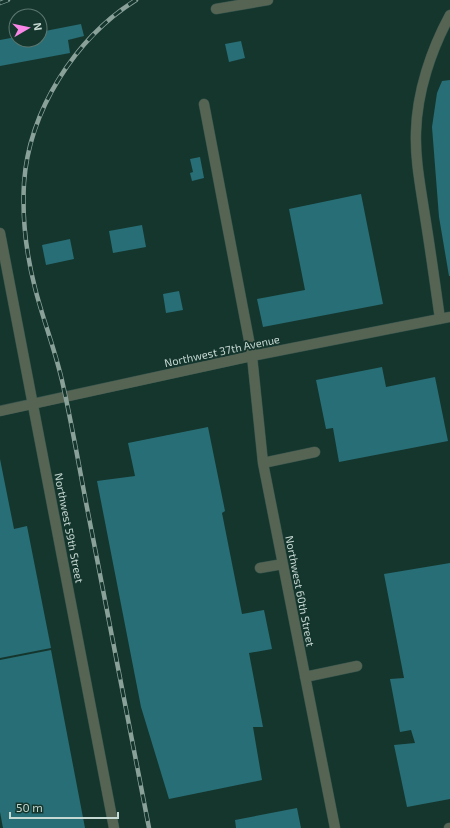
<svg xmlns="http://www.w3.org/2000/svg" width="450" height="828" viewBox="0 0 450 828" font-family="'Exo 2',sans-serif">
<rect width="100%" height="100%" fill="#15362d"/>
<path fill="#286e76" d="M 81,24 L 84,36 L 68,40 L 70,53 L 0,66 L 0,40 L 16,37 L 16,40 L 40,40 L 40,32 Z
M 241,41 L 245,58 L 229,62 L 225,44 Z
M 450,80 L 450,276 L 449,276 L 439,217 L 432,127 L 437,93 L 442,81 Z
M 200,157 L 204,178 L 192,181 L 190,173 L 193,172 L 190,159 Z
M 361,194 L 383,304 L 263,327 L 257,299 L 305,290 L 289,209 Z
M 142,225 L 146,247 L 113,253 L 109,231 Z
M 70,239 L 74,259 L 46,265 L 42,245 Z
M 179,291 L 183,310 L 166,313 L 163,294 Z
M 382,367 L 386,387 L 435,377 L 448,441 L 339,462 L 333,428 L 326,429 L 316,380 Z
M 208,427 L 225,511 L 222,513 L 242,614 L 264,610 L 272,649 L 249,653 L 263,727 L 253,727 L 262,780 L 169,799 L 141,707 L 97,481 L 135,476 L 128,443 Z
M 0,459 L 14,529 L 27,526 L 51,648 L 0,658 Z
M 450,563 L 450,799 L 407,807 L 394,745 L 415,743 L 411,730 L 400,732 L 390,679 L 404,678 L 384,574 Z
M 51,650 L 85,828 L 3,828 L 0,812 L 0,660 Z
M 297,808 L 301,828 L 236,828 L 235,820 Z"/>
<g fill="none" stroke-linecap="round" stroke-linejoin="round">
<g stroke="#35534b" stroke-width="11">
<path id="minor" d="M 216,9 L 268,0
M 204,104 L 252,356 L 263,463 L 335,828
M 0,233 L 114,828
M 440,319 C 435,283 430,247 424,210 C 420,184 415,158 416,132 C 417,92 431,50 450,15
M 0,411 L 252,356 L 450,317
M 263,463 L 315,452
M 260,568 L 283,564
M 305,677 L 357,666
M 449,828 L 450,828"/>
</g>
<use href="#minor" stroke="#566454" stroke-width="10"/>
<g stroke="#8aa19a" stroke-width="4.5">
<path id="rail" d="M 136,0 C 75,38 29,111 24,183 C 22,218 26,253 35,288 C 43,320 56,352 63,385 C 74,434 82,484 92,533 C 111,631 130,730 149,828
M 0,3 L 8,0"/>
</g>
<use href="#rail" stroke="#15362d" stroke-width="3" stroke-dasharray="9" stroke-linecap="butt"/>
</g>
<g text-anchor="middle" stroke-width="3.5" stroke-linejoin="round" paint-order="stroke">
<g font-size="11" fill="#c6d8d2" stroke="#15362d">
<text transform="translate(222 351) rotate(-12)" y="4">Northwest 37th Avenue</text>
<text transform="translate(69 528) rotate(79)" y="4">Northwest 59th Street</text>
<text transform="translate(300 591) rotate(79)" y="4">Northwest 60th Street</text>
</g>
</g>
<g transform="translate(28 28) rotate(81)"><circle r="19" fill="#15362d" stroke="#5c776f"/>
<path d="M0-3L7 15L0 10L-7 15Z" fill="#fa87e7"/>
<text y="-6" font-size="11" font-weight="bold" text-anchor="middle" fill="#c6d8d2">N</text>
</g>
<path d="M10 812v6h108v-6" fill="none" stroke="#c6d8d2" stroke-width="2"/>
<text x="16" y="812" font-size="12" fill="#c6d8d2" stroke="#15362d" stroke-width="3" paint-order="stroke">50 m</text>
</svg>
